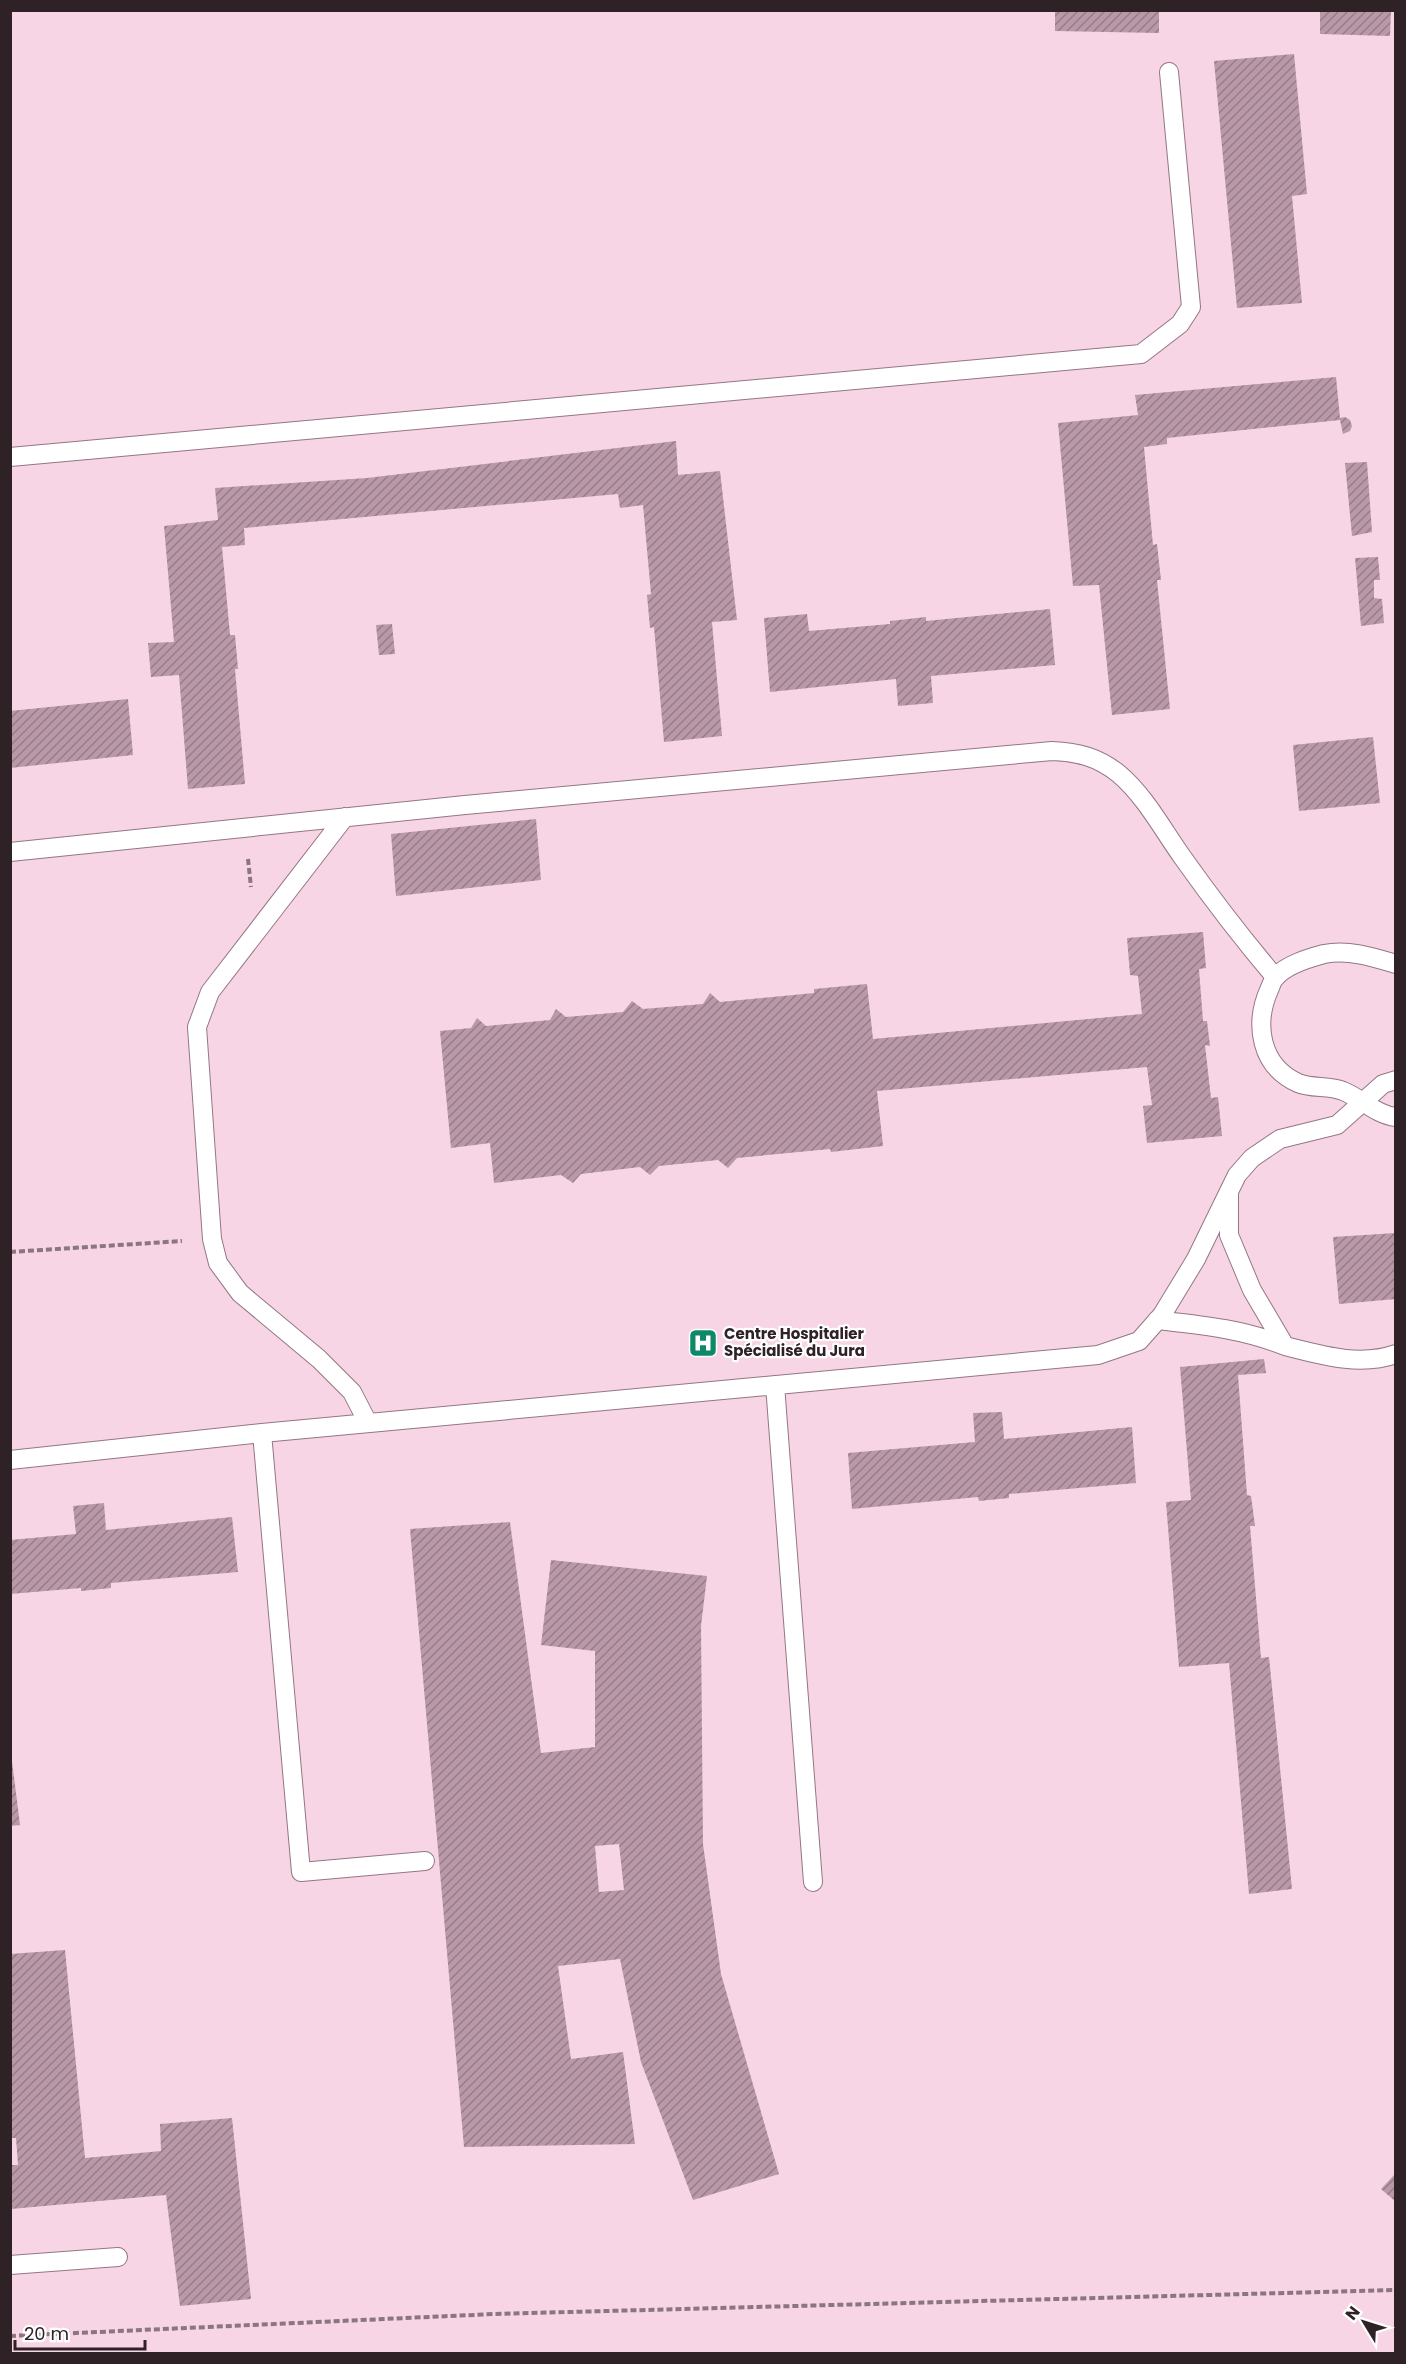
<svg xmlns="http://www.w3.org/2000/svg" width="1406" height="2364" viewBox="0 0 1406 2364" font-family="Poppins,sans-serif">
<defs>
<pattern id="building-hatch" width="6" height="6" patternUnits="userSpaceOnUse" patternTransform="scale(1.5)"><rect width="6" height="6" fill="#b999a7"/><path d="M-1 1l2-2M0 6l6-6M5 7l2-2" fill="none" stroke="#977c88"/></pattern>
</defs>
<rect width="100%" height="100%" fill="#f7d5e4"/>
<path fill="url(#building-hatch)" fill-rule="evenodd" d="M 1055,10 L 1159,10 L 1159,33 L 1055,31 Z
M 1320,10 L 1391,10 L 1390,36 L 1320,34 Z
M 1294,54 L 1307,194 L 1292,196 L 1302,303 L 1237,308 L 1214,61 Z
M 1336,377 L 1340,418 L 1345,417 L 1350,420 L 1352,426 L 1350,431 L 1343,434 L 1340,420 L 1167,438 L 1167,444 L 1144,447 L 1153,545 L 1157,544 L 1161,580 L 1157,580 L 1170,709 L 1112,715 L 1099,585 L 1073,586 L 1058,423 L 1138,415 L 1135,395 Z
M 676,441 L 678,475 L 720,471 L 737,620 L 712,622 L 722,736 L 664,742 L 654,627 L 650,628 L 647,595 L 651,594 L 643,505 L 620,508 L 618,494 L 244,528 L 245,545 L 222,547 L 230,635 L 235,635 L 238,669 L 235,669 L 245,784 L 188,789 L 179,675 L 151,677 L 148,643 L 174,642 L 164,526 L 218,520 L 215,488 L 367,478 Z
M 1367,462 L 1372,532 L 1352,536 L 1345,463 Z
M 1378,557 L 1380,580 L 1374,580 L 1374,598 L 1382,599 L 1384,623 L 1361,626 L 1355,558 Z
M 1050,609 L 1055,665 L 931,676 L 933,703 L 898,706 L 896,679 L 770,692 L 764,618 L 807,614 L 809,631 L 890,624 L 890,621 L 926,617 L 926,621 Z
M 392,624 L 395,654 L 379,655 L 376,625 Z
M 128,699 L 133,755 L 10,768 L 10,711 Z
M 1373,737 L 1380,803 L 1299,811 L 1293,745 Z
M 536,819 L 541,880 L 396,896 L 391,834 Z
M 1203,932 L 1206,968 L 1199,969 L 1203,1021 L 1207,1021 L 1210,1046 L 1205,1045 L 1211,1098 L 1218,1097 L 1222,1136 L 1147,1143 L 1143,1106 L 1152,1105 L 1147,1067 L 877,1091 L 883,1146 L 831,1152 L 830,1149 L 737,1158 L 728,1168 L 718,1160 L 659,1166 L 650,1175 L 640,1167 L 581,1174 L 573,1183 L 561,1175 L 494,1183 L 490,1143 L 451,1148 L 440,1031 L 471,1028 L 477,1018 L 486,1026 L 550,1020 L 556,1009 L 566,1017 L 623,1012 L 632,1001 L 643,1009 L 703,1004 L 710,993 L 720,1002 L 814,993 L 814,989 L 867,984 L 873,1039 L 1142,1014 L 1138,976 L 1130,975 L 1127,938 Z
M 1396,1233 L 1396,1299 L 1339,1304 L 1333,1237 Z
M 1264,1359 L 1266,1373 L 1238,1375 L 1247,1495 L 1251,1496 L 1255,1526 L 1250,1526 L 1261,1658 L 1269,1657 L 1292,1889 L 1249,1894 L 1229,1663 L 1179,1667 L 1166,1502 L 1191,1500 L 1180,1367 Z
M 1002,1412 L 1004,1439 L 1132,1427 L 1136,1483 L 1009,1494 L 1009,1498 L 979,1501 L 978,1497 L 852,1509 L 848,1453 L 975,1442 L 973,1413 Z
M 104,1503 L 106,1530 L 232,1517 L 238,1572 L 111,1583 L 111,1588 L 81,1591 L 81,1588 L 10,1594 L 10,1540 L 76,1534 L 73,1506 Z
M 510,1522 L 541,1753 L 595,1747 L 595,1651 L 541,1645 L 551,1560 L 707,1576 L 701,1626 L 703,1844 L 721,1974 L 779,2174 L 693,2200 L 641,2062 L 620,1959 L 558,1966 L 571,2059 L 623,2052 L 635,2144 L 464,2147 L 410,1529 ZM 619,1844 L 624,1890 L 599,1892 L 595,1846 Z
M 10,1745 L 20,1825 L 10,1826 Z
M 65,1950 L 85,2158 L 161,2151 L 160,2124 L 232,2118 L 251,2299 L 180,2306 L 166,2195 L 11,2209 L 10,2165 L 18,2165 L 16,2138 L 10,2138 L 10,1954 Z
M 1396,2173 L 1396,2202 L 1381,2189 Z"/>
<g fill="none" stroke-linecap="round" stroke-linejoin="round">
<g stroke="#947684" stroke-width="20">
<path id="lane" d="M 10,457 L 1141,354 L 1180,324 L 1191,307 L 1169,72
M 345,817 L 210,992 L 197,1027 L 212,1239 L 218,1263 L 240,1293 L 319,1359 L 352,1392 L 368,1423
M 10,852 L 465,805 L 1052,751 C 1078,752 1098,757 1119,774 C 1145,796 1163,830 1183,858 C 1212,899 1242,938 1275,977
M 1396,964 C 1373,957 1348,949 1324,954 C 1309,958 1285,965 1275,978 C 1272,981 1271,986 1269,990 C 1254,1024 1260,1066 1298,1083 C 1312,1089 1329,1085 1343,1091 C 1361,1098 1376,1115 1396,1117
M 1229,1195 L 1229,1235 L 1252,1290 L 1285,1346 C 1321,1355 1359,1367 1396,1354
M 1157,1320 C 1201,1325 1243,1329 1285,1346
M 775,1385 L 813,1882
M 262,1433 L 301,1872 L 425,1861
M 10,1460 L 262,1433 L 1098,1355 L 1139,1341 L 1162,1315 L 1196,1259 L 1237,1175 L 1252,1158 L 1280,1139 L 1337,1125 L 1383,1084 L 1396,1080
M 10,2265 L 118,2257"/>
</g>
<path stroke="#8b757f" stroke-width="4" stroke-dasharray="6 3" stroke-linecap="butt" d="M 248,859 L 251,887
M 10,1252 L 182,1241
M 10,2336 L 494,2314 L 1396,2290"/>
<use href="#lane" stroke="#fff" stroke-width="18"/>
</g>
<defs>
<g id="hospital-square" transform="scale(1.5)"><rect x="-9" y="-9" width="18" height="18" rx="4" fill="#0f8869" stroke="#fff"/><path d="M-5-5h3v3.5h4V-5h3V5h-3V1.5h-4V5h-3Z" fill="#fff"/></g>
</defs>
<g fill-rule="evenodd">
<use href="#hospital-square" x="703" y="1343"/>
</g>
<g text-anchor="middle" stroke-width="4.5" stroke-linejoin="round" paint-order="stroke">
<g font-size="15" font-weight="bold" fill="#2e2227" stroke="#fff" text-anchor="start">
<text x="724" y="1339">Centre Hospitalier<tspan x="724" dy="17">Spécialisé du Jura</tspan></text>
</g>
</g>
<rect width="1406" height="2364" fill="none" stroke="#2e2227" stroke-width="24"/>
<g transform="translate(1364 2322) rotate(308)" stroke="#ffffff" stroke-width="4.5" paint-order="stroke">
<path d="M0-4.5L10 22L0 15L-10 22Z" fill="#2e2227"/>
<text y="-9" font-size="16" font-weight="bold" text-anchor="middle" fill="#2e2227">N</text>
</g>
<path d="M15 2340v9h130v-9" fill="none" stroke="#2e2227" stroke-width="3"/>
<text x="24" y="2340" font-size="18" fill="#2e2227" stroke="#ffffff" stroke-width="4.5" paint-order="stroke">20 m</text>
</svg>
